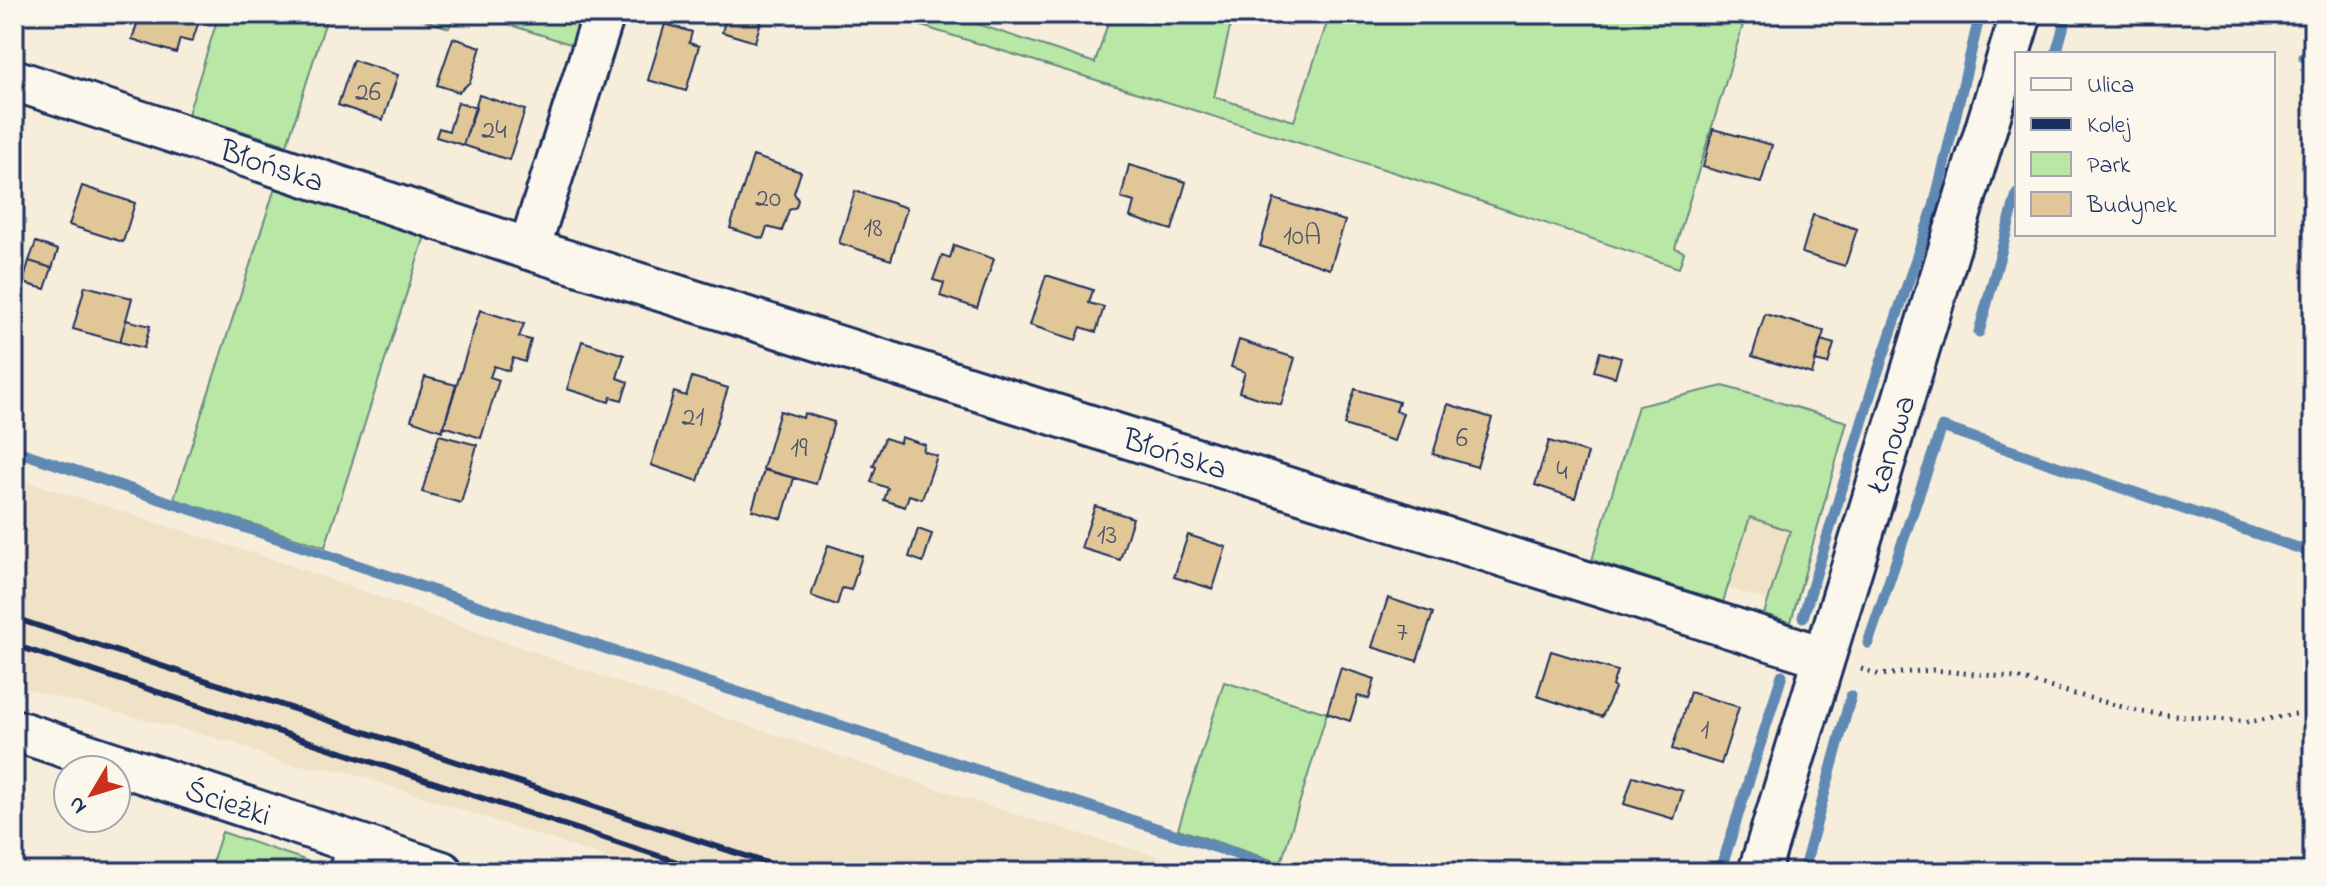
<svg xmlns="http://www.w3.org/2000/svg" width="2327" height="886" viewBox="0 0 2327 886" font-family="'Indie Flower',sans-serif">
<rect width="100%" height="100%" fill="#f6eddb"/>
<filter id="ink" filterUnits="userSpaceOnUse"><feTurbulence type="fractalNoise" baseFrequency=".0125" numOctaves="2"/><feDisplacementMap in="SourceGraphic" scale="16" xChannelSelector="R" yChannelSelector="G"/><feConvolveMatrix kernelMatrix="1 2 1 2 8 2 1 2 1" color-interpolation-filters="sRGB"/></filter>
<g filter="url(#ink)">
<path fill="#f0e2c7" d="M 14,477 L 283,563 L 641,690 L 1007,812 L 1210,872 L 650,872 L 342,770 L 284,764 L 235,743 L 14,686 Z
M 1750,517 L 1791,531 L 1769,601 L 1727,588 Z"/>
<path fill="#b9e7a5" stroke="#6a8b82" stroke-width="2" d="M 219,14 L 328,14 L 287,145 L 188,114 Z
M 407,14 L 454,14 L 449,28 Z
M 476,14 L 583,14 L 573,45 Z
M 883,14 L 947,14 L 1095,63 L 1111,14 L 1233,14 L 1214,97 L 1294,121 L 1330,14 L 1708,14 L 1743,25 L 1675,248 L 1684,252 L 1679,268 L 1393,172 Z
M 275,188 L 425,236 L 325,547 L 174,499 Z
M 1723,386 L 1847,422 L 1791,622 L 1764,614 L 1790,531 L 1750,517 L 1723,602 L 1592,560 L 1638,406 Z
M 1224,682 L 1327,713 L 1281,863 L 1178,829 Z
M 222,832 L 305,860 L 310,872 L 209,872 Z"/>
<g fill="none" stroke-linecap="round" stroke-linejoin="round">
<path stroke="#608ab4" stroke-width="11" d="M 2056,54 L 2067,14
M 2304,57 L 2313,59
M 1979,332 L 2017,194
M 14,450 L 676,672 L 1291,872
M 1803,617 L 1874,383 L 1934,206 L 1980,14
M 1868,643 L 1942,427 L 2313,553
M 1720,872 L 1782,675
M 1803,872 L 1851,696"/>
</g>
<path fill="#e1c797" stroke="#1b2f5e" stroke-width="2" d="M 48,14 L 76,14 L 73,22 Z
M 131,14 L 189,14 L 188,18 L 199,21 L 192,42 L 180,39 L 176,53 L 132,39 L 137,24 L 129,21 Z
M 727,14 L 763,14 L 755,42 L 722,32 Z
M 1727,14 L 1752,14 L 1749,21 Z
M 665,24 L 692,32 L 689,43 L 699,46 L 686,91 L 648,80 Z
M 453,38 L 481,47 L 470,82 L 459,92 L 437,85 Z
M 353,60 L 398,75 L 383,120 L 338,105 Z
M 479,95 L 525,110 L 509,160 L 463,145 Z
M 458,102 L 476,108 L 463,145 L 436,137 L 439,128 L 449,131 Z
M 1713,129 L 1772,145 L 1761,183 L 1703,167 Z
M 753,156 L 801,172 L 794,193 L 798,200 L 796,207 L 789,210 L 782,231 L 767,227 L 763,239 L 730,228 Z
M 1129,165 L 1186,182 L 1172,230 L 1130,217 L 1134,202 L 1121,198 Z
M 82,186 L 135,203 L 123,242 L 69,225 Z
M 855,191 L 907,208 L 891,260 L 839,243 Z
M 1274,199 L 1345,221 L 1330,269 L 1260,246 Z
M 1813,215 L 1857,229 L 1845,266 L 1802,253 Z
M 36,242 L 58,250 L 52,268 L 29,261 Z
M 954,245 L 994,259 L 977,308 L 940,296 L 944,283 L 933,280 L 942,255 L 950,258 Z
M 29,261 L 52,268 L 45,289 L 23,283 Z
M 1046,275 L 1093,290 L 1089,303 L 1104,307 L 1096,332 L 1081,327 L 1076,340 L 1030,325 Z
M 85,286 L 132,298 L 120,342 L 73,329 Z
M 480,310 L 524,324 L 519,337 L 531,340 L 525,362 L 513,358 L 509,371 L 494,366 L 490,377 L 499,380 L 481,438 L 444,426 Z
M 1765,314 L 1824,331 L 1812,374 L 1752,356 Z
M 126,320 L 150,326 L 144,348 L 120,342 Z
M 1239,340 L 1295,358 L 1281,405 L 1239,392 L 1245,372 L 1231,367 Z
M 1821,340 L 1834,344 L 1828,364 L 1815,361 Z
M 582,341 L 624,355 L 617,378 L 628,382 L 622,400 L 611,397 L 609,402 L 567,389 Z
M 1600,352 L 1621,358 L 1615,377 L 1594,371 Z
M 425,377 L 456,385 L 442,431 L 411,420 Z
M 692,377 L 728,388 L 698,481 L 651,465 L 674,392 L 686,396 Z
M 1355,389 L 1399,402 L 1396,411 L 1403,413 L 1394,441 L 1344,425 Z
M 1448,404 L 1492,418 L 1477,467 L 1433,454 Z
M 780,411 L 803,418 L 804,413 L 834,422 L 816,484 L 763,469 Z
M 439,435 L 477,445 L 461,503 L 422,492 Z
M 901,437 L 925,445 L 923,451 L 937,456 L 922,499 L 909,495 L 905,507 L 884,500 L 888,488 L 871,482 L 876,467 L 873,466 L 885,438 L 900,443 Z
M 1549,441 L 1588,453 L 1575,498 L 1535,485 Z
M 764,470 L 794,478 L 782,519 L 752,510 Z
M 1095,506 L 1133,518 L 1120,560 L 1081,548 Z
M 918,529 L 932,534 L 923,562 L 909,557 Z
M 1188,535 L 1226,547 L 1213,589 L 1174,577 Z
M 828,545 L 862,556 L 851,590 L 842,588 L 837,605 L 811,596 Z
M 1388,598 L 1433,613 L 1417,661 L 1372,647 Z
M 1551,651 L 1617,671 L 1612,686 L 1615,688 L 1602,717 L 1537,696 Z
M 1341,668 L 1375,679 L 1369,699 L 1358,696 L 1350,721 L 1327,713 Z
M 1690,692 L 1739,707 L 1721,764 L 1672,749 Z
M 1633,776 L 1683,791 L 1674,819 L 1624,804 Z"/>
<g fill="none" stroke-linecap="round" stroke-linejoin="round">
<g stroke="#1b2f5e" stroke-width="26">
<path id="lane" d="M 339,872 L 349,841"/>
</g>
<g stroke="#1b2f5e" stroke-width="46">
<g id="street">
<path id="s1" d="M 14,80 L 529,249 L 1824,657"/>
<path d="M 529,249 L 604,14"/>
<path id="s2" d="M 14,730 L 442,872"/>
<path id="s3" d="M 1759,872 L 2021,14"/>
</g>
</g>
<path stroke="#1b2f5e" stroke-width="5" stroke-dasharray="2 6" stroke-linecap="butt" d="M 1861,669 L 1880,675 L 1932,670 L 2016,678 L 2141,712 L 2250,722 L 2313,711"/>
<use href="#lane" stroke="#fbf7ec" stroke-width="20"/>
<use href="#street" stroke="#fbf7ec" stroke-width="40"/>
<path stroke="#1b2f5e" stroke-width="6" d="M 14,618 L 795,872
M 14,645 L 708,872"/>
</g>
</g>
<g text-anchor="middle" stroke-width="6" stroke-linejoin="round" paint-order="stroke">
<g font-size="28" fill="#4c556c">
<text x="368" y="100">26</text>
<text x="494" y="138">24</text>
<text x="768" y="206">20</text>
<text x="873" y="236">18</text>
<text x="1302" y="244">10A</text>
<text x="693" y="425">21</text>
<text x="1462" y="446">6</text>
<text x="799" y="456">19</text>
<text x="1562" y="479">4</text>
<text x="1107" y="543">13</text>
<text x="1402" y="640">7</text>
<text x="1705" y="738">1</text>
</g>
<g font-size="32" fill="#1b2f5e" stroke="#fbf7ec">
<text dy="11" stroke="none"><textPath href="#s1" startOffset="272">Błońska</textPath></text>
<text dy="11" stroke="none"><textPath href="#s3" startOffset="448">Łanowa</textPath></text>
<text dy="11" stroke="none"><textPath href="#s1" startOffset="1220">Błońska</textPath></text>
<text dy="11" stroke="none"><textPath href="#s2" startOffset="226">Ścieżki</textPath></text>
</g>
</g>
<rect width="2327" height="886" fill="none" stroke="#fbf7ec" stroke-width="48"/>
<rect x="24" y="24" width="2279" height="838" fill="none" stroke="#1b2f5e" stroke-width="3" filter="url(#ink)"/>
<rect x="2015" y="52" width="260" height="184" fill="#fbf7ec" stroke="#a1a7b3" stroke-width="2"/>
<rect x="2031" y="78" width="40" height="12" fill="#fbf7ec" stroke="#a1a7b3" stroke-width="2"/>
<text x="2087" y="92" font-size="24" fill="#1b2f5e">Ulica</text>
<rect x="2031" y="118" width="40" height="12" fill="#1b2f5e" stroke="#a1a7b3" stroke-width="2"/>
<text x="2087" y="132" font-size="24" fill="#1b2f5e">Kolej</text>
<rect x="2031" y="152" width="40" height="24" fill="#b9e7a5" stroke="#a1a7b3" stroke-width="2"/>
<text x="2087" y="172" font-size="24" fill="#1b2f5e">Park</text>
<rect x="2031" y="192" width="40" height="24" fill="#e1c797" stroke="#a1a7b3" stroke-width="2"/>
<text x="2087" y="212" font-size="24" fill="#1b2f5e">Budynek</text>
<g transform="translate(92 794) rotate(232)"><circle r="38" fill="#fbf7ec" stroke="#a1a7b3" stroke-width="2"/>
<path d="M0-6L14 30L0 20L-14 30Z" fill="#c8321e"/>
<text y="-12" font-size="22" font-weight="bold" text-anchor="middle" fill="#1b2f5e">N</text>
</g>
</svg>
